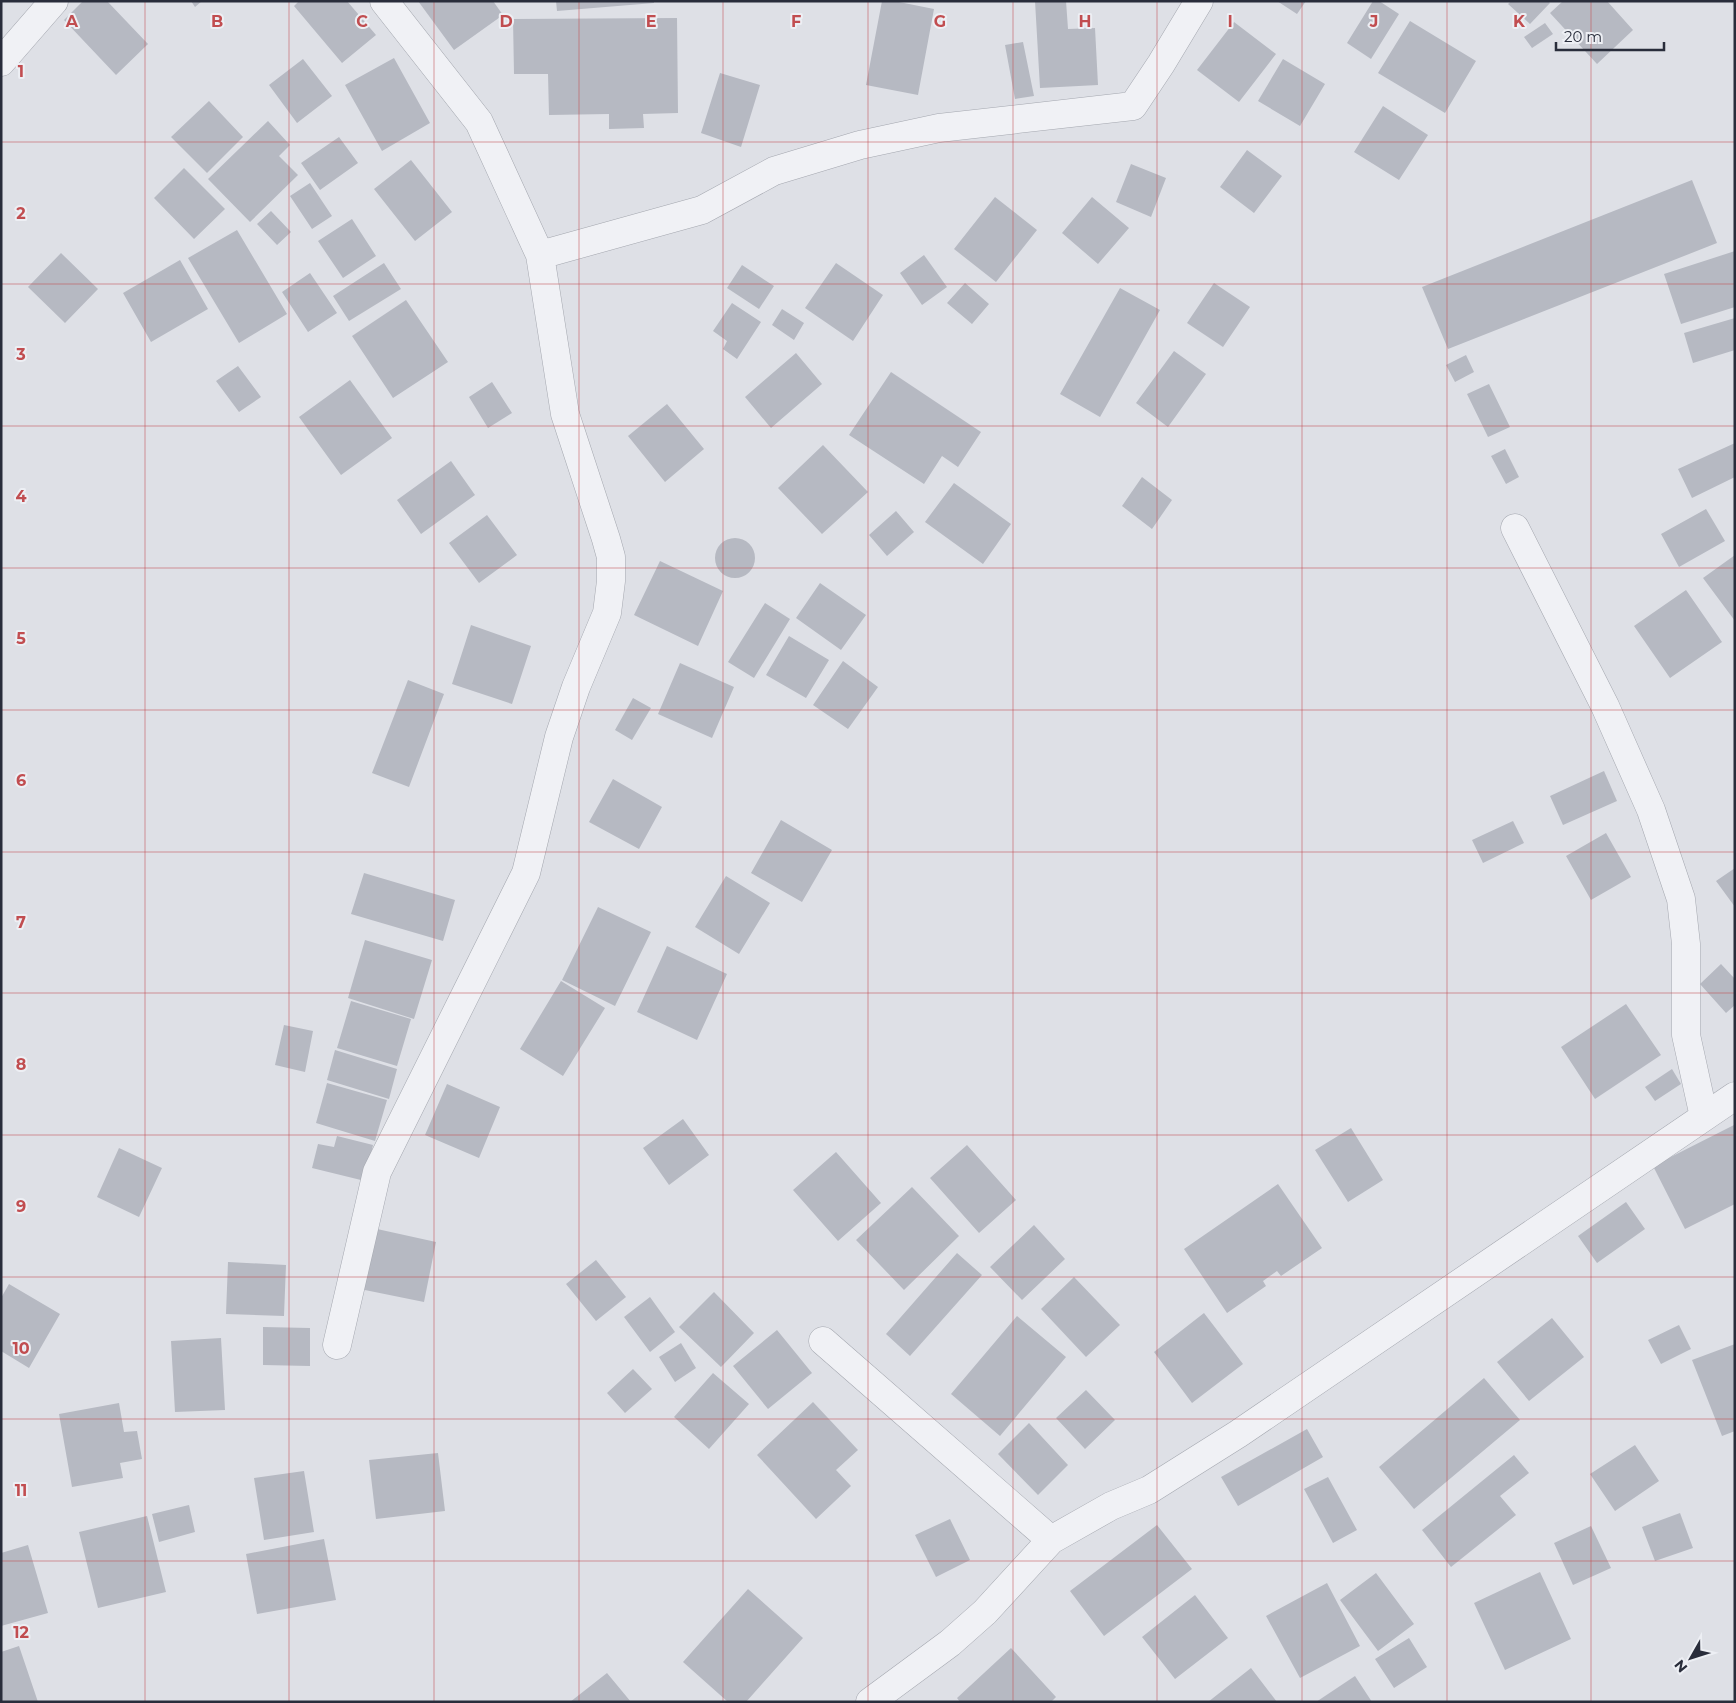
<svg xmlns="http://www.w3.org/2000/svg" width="1736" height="1703" viewBox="0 0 1736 1703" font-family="Montserrat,sans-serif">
<rect width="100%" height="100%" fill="#dee0e6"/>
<path fill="#b6b9c2" d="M 83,1 L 107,1 L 148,44 L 116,75 L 64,20 Z
M 191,1 L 202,1 L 195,7 Z
M 299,1 L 347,1 L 376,35 L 342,63 L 294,6 Z
M 418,1 L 493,1 L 503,15 L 454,50 Z
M 556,1 L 654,1 L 654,3 L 557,11 Z
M 882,1 L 894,1 L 934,9 L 918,95 L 866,85 Z
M 1035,1 L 1066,1 L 1068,29 L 1095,28 L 1098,85 L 1040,88 Z
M 1277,1 L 1306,1 L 1297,14 Z
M 1373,1 L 1379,1 L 1399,14 L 1371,59 L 1347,43 Z
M 1511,1 L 1548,1 L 1550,3 L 1530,24 L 1508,4 Z
M 1563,1 L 1607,1 L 1633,30 L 1597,64 L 1550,13 Z
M 677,18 L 678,113 L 643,114 L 644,128 L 609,129 L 609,114 L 549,115 L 548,74 L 514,74 L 513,19 Z
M 1410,21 L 1476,61 L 1445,113 L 1378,73 Z
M 1234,22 L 1276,54 L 1239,102 L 1197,70 Z
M 1545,23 L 1553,34 L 1532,48 L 1524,37 Z
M 1023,42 L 1034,96 L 1015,99 L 1005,45 Z
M 394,58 L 430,123 L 382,151 L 345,85 Z
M 303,59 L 332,96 L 297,123 L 269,85 Z
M 1283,59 L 1325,84 L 1300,126 L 1258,101 Z
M 720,73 L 760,85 L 741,147 L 701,133 Z
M 209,101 L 243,137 L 207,173 L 171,137 Z
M 1383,106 L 1428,135 L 1399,180 L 1354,152 Z
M 268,121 L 290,145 L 279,156 L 298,175 L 250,222 L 208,179 Z
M 339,137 L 358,163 L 320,190 L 301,163 Z
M 1247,150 L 1282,176 L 1254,213 L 1220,187 Z
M 411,160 L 452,212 L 415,241 L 374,189 Z
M 1131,164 L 1166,178 L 1151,217 L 1116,202 Z
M 184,168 L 225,209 L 194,239 L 154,198 Z
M 1692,180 L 1717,243 L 1448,349 L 1422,287 Z
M 310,183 L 332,216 L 312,229 L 290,196 Z
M 995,197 L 1037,230 L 996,282 L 954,249 Z
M 1092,197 L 1129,228 L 1098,264 L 1062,233 Z
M 271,211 L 291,232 L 277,245 L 257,224 Z
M 352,219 L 376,256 L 343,278 L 318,241 Z
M 237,230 L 287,314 L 239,343 L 188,258 Z
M 1735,251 L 1735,307 L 1681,324 L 1664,274 Z
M 61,253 L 98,289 L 65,323 L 28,287 Z
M 924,255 L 947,287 L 922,305 L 900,273 Z
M 180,260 L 208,309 L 151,342 L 123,293 Z
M 384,263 L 401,289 L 349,321 L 333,296 Z
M 836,263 L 883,295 L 853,341 L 805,308 Z
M 742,265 L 774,286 L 759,309 L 727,288 Z
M 310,273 L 337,313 L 308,332 L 282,292 Z
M 965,283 L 989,304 L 972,324 L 947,303 Z
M 1214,283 L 1250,307 L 1223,347 L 1187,323 Z
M 1120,288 L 1160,310 L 1100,417 L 1060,394 Z
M 406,300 L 448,362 L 393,398 L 352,336 Z
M 732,303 L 761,322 L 737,359 L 723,349 L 727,341 L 713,331 Z
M 782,309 L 804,323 L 794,340 L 772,325 Z
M 1735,318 L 1735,350 L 1693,363 L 1684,333 Z
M 1174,351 L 1206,374 L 1168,427 L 1136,403 Z
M 796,353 L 822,384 L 771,428 L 745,397 Z
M 1466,355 L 1474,372 L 1455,382 L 1446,365 Z
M 238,366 L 261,397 L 239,412 L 216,381 Z
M 891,372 L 981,432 L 958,467 L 942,456 L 924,484 L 849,435 Z
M 350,380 L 392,438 L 341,475 L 299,417 Z
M 492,382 L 512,413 L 488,428 L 469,397 Z
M 1489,384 L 1510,427 L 1488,437 L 1467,394 Z
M 667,404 L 704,449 L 665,482 L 628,436 Z
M 1735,443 L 1735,477 L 1692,498 L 1678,469 Z
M 823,445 L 868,492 L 822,534 L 778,488 Z
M 1505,449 L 1519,477 L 1506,484 L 1491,456 Z
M 451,461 L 475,495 L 421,534 L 397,500 Z
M 1142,477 L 1172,500 L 1152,529 L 1122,506 Z
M 954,483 L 1011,524 L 983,564 L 925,522 Z
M 1706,509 L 1725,541 L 1679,567 L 1661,534 Z
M 896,511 L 914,532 L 887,556 L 869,535 Z
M 487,515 L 517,555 L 479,583 L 449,543 Z
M715 558a20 20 0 1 1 40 0a20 20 0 1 1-40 0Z
M 1735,555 L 1735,621 L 1703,578 Z
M 660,561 L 723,591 L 698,646 L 634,615 Z
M 820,583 L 866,615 L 841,650 L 796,618 Z
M 1686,590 L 1722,642 L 1670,678 L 1634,626 Z
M 765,603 L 790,619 L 754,678 L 728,662 Z
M 471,625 L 531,646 L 512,704 L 452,684 Z
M 789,636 L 829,660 L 806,698 L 766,675 Z
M 843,661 L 878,687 L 848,729 L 813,705 Z
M 680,663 L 734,687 L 712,738 L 658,714 Z
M 408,680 L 444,694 L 409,787 L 372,773 Z
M 633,698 L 651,708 L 632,740 L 615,730 Z
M 1604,771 L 1617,801 L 1563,825 L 1550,796 Z
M 613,779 L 662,807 L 639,849 L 589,822 Z
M 781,820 L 832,850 L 802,902 L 751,873 Z
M 1513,821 L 1524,843 L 1483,863 L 1472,840 Z
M 1606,833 L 1631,877 L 1591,900 L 1566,856 Z
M 1735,868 L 1735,907 L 1716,881 Z
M 364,873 L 455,900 L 443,941 L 351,914 Z
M 726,876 L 770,903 L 739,954 L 695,927 Z
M 598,907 L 651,932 L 615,1006 L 562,980 Z
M 365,940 L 432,960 L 414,1019 L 348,998 Z
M 667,946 L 727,974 L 697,1040 L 637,1012 Z
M 1721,964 L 1735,979 L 1735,1005 L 1726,1013 L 1700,984 Z
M 561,981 L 605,1008 L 563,1076 L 520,1049 Z
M 351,1001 L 411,1019 L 397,1066 L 337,1048 Z
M 1626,1004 L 1661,1055 L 1595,1099 L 1561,1047 Z
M 284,1025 L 313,1031 L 305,1072 L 275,1065 Z
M 335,1050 L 397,1069 L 389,1099 L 327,1080 Z
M 1672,1069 L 1681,1084 L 1655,1101 L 1645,1087 Z
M 327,1083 L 387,1100 L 375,1141 L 316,1123 Z
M 447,1084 L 500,1107 L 479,1158 L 425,1135 Z
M 683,1119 L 709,1155 L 669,1185 L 643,1148 Z
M 1734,1125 L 1735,1204 L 1685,1229 L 1653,1166 Z
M 1351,1128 L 1383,1180 L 1348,1202 L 1315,1150 Z
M 337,1136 L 373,1145 L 365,1181 L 312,1168 L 318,1144 L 334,1147 Z
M 967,1145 L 1016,1200 L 979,1233 L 930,1178 Z
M 119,1148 L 162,1168 L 139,1217 L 97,1197 Z
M 836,1152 L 881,1203 L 838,1241 L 793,1190 Z
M 1278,1184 L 1322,1248 L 1281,1276 L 1277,1271 L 1263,1281 L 1266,1286 L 1227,1313 L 1184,1249 Z
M 912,1187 L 959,1236 L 904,1290 L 856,1240 Z
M 1626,1202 L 1645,1229 L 1597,1263 L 1578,1236 Z
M 1034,1225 L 1065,1259 L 1022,1300 L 990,1267 Z
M 368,1227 L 436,1242 L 424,1302 L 355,1288 Z
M 957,1253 L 982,1275 L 910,1356 L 886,1334 Z
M 596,1260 L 626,1297 L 596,1321 L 566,1284 Z
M 228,1262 L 286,1265 L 284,1316 L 226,1314 Z
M 1074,1277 L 1120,1325 L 1086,1357 L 1041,1309 Z
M 9,1284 L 60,1314 L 29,1368 L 1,1351 L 1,1298 Z
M 714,1292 L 754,1333 L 721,1367 L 679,1327 Z
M 650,1297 L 675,1332 L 650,1352 L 624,1317 Z
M 1204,1313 L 1243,1364 L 1192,1403 L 1154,1352 Z
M 1017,1316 L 1066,1357 L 1000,1436 L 951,1394 Z
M 1552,1318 L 1584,1357 L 1529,1401 L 1497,1362 Z
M 1679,1325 L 1691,1349 L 1661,1364 L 1648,1340 Z
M 263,1327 L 310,1328 L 310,1366 L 263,1365 Z
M 777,1330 L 812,1373 L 768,1409 L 733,1366 Z
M 221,1338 L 225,1410 L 175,1412 L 171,1341 Z
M 681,1343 L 696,1368 L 675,1382 L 659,1357 Z
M 1735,1344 L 1735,1431 L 1722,1436 L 1692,1360 Z
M 633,1369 L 652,1389 L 625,1413 L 607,1393 Z
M 713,1373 L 749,1404 L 709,1449 L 674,1417 Z
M 1484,1378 L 1520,1420 L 1414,1509 L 1379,1467 Z
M 1086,1390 L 1115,1420 L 1085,1449 L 1056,1418 Z
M 813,1402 L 858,1450 L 836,1470 L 851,1486 L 816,1519 L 757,1455 Z
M 119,1403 L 124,1432 L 137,1431 L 142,1459 L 120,1463 L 123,1478 L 72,1487 L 59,1414 Z
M 1029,1423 L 1068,1465 L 1038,1495 L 998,1454 Z
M 1307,1429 L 1323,1457 L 1238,1506 L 1221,1477 Z
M 1635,1445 L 1659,1481 L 1615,1511 L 1590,1474 Z
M 438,1453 L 445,1511 L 376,1519 L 369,1460 Z
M 1514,1455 L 1529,1473 L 1500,1496 L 1516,1515 L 1451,1567 L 1422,1530 Z
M 304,1471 L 314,1532 L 264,1540 L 254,1478 Z
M 1328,1477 L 1357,1530 L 1333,1543 L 1304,1489 Z
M 189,1505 L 195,1532 L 159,1542 L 152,1514 Z
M 1680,1513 L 1693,1548 L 1655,1561 L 1642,1527 Z
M 147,1516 L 166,1592 L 98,1608 L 79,1532 Z
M 950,1519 L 970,1560 L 936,1577 L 915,1535 Z
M 1157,1525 L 1192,1569 L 1104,1636 L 1070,1591 Z
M 1591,1526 L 1611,1568 L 1573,1585 L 1554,1543 Z
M 324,1539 L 336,1600 L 257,1614 L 246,1554 Z
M 28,1545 L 48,1613 L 1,1626 L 1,1553 Z
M 1540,1572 L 1571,1639 L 1505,1670 L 1474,1603 Z
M 1376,1573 L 1414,1624 L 1378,1651 L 1340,1600 Z
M 1327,1583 L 1360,1646 L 1300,1678 L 1266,1616 Z
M 748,1589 L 803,1638 L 746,1702 L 728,1702 L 683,1662 Z
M 1195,1595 L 1228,1638 L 1175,1679 L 1142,1637 Z
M 1409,1638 L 1427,1667 L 1394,1688 L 1375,1659 Z
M 19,1646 L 38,1702 L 1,1702 L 1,1652 Z
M 1011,1648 L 1056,1697 L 1051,1702 L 960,1702 L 957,1698 Z
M 1251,1668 L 1277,1702 L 1208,1702 Z
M 607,1673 L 631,1702 L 570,1702 Z
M 1355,1676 L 1372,1702 L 1316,1702 Z"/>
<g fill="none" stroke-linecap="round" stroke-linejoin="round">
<g stroke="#a4a7af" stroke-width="29">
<path id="minor" d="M 1,62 L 54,1
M 540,255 L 702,210 L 774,171 L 860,145 L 939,128 L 1133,106 L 1161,64 L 1199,1
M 1515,528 L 1605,706 L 1651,810 L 1681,899 L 1686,944 L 1686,1035 L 1704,1117
M 823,1341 L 1051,1540
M 337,1345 L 377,1172 L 526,873 L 559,737 L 576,687 L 607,613 L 611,581 L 611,557 L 606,539 L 565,414 L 540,255 L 479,122 L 384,1
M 870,1702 L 950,1643 L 985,1612 L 1051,1540 L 1111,1506 L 1149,1490 L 1238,1434 L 1735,1096"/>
</g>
<use href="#minor" stroke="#f0f1f5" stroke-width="28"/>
</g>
<path fill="none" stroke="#c14d50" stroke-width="1" stroke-opacity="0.55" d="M 145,1 L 145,1702M 289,1 L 289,1702M 434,1 L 434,1702M 579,1 L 579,1702M 723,1 L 723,1702M 868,1 L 868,1702M 1013,1 L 1013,1702M 1157,1 L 1157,1702M 1302,1 L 1302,1702M 1447,1 L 1447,1702M 1591,1 L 1591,1702M 1,142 L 1735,142M 1,284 L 1735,284M 1,426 L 1735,426M 1,568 L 1735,568M 1,710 L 1735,710M 1,852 L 1735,852M 1,993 L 1735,993M 1,1135 L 1735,1135M 1,1277 L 1735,1277M 1,1419 L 1735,1419M 1,1561 L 1735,1561"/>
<g font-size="16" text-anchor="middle" font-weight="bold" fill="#c14d50" stroke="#edeff4" stroke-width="4" stroke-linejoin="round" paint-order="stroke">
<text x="72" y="27">A</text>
<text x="217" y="27">B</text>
<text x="362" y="27">C</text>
<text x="506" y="27">D</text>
<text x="651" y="27">E</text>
<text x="796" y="27">F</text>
<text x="940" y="27">G</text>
<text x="1085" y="27">H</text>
<text x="1230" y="27">I</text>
<text x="1374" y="27">J</text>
<text x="1519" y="27">K</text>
<text x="21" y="77">1</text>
<text x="21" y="219">2</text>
<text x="21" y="360">3</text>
<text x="21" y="502">4</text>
<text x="21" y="644">5</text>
<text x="21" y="786">6</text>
<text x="21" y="928">7</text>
<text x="21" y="1070">8</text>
<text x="21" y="1212">9</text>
<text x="21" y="1354">10</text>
<text x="21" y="1496">11</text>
<text x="21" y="1638">12</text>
</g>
<rect width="1736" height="1703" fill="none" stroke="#292d3b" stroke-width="5"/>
<g transform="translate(1691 1658) rotate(231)" stroke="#edeff4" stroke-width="4" paint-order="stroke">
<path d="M0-4L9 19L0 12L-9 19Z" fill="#292d3b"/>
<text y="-8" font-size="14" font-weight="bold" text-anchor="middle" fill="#292d3b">N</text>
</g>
<path d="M1556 42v8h108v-8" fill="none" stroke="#292d3b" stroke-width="2.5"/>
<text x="1564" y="42" font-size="15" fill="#292d3b" stroke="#edeff4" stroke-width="4" paint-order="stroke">20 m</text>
</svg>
